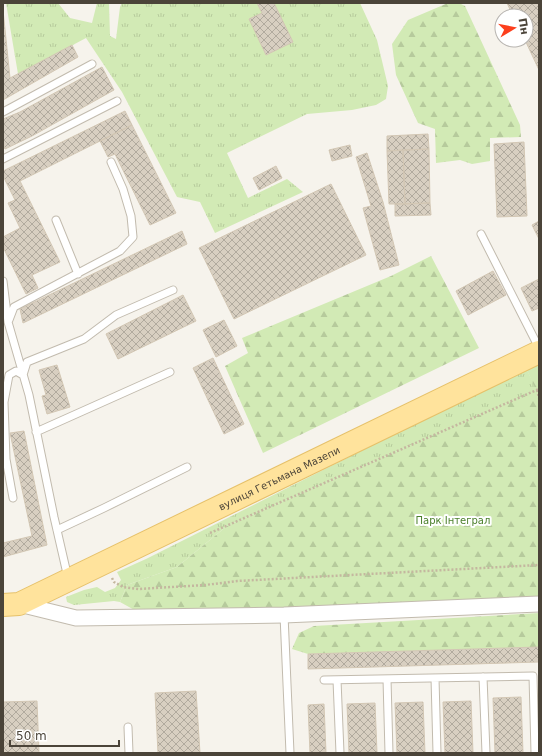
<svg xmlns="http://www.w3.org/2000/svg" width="542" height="756" viewBox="0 0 542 756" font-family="'DejaVu Sans',sans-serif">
<defs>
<pattern id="grass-tufts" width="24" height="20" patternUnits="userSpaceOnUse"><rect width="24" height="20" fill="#d2eab5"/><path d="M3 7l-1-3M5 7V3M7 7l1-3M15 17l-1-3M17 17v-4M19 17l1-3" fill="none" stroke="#b6ca9c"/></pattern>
<pattern id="forest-firs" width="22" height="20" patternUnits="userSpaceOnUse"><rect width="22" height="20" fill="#d2eab5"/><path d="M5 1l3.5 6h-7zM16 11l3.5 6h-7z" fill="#b6ca9c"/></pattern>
<pattern id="building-cross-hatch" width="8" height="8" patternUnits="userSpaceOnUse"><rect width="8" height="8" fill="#d8cfc1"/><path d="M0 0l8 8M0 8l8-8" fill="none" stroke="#b1aa9e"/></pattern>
</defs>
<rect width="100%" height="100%" fill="#f6f3ec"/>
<path fill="url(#grass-tufts)" d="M 6,3 L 58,3 L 70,18 L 92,23 L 97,3 L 109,3 L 110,36 L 116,39 L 120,7 L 122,3 L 360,3 L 377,40 L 388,86 L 386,99 L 376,105 L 352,110 L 307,114 L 227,153 L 248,198 L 287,179 L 303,192 L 215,233 L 200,202 L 177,197 L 122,92 L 86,38 L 18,74 Z
M 526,368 L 537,390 L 227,526 L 177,567 L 127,585 L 120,602 L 114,601 L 74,605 L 67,602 L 66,597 L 84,590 L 97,587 L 105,592 L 115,588 L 121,580 L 117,572 L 146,559 Z"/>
<path fill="url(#forest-firs)" d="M 448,3 L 459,3 L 465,6 L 520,125 L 521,137 L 490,138 L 490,161 L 472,164 L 460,160 L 436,163 L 435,129 L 418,123 L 396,75 L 392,44 L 408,20 Z
M 431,256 L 479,348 L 263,453 L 225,366 L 248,353 L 242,338 L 391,276 Z
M 539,361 L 539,603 L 147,617 L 120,602 L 127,585 L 177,567 L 227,526 L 536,390 L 526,368 Z
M 539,613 L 539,647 L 308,654 L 292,649 L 299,633 L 314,626 Z"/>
<path fill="url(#building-cross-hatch)" stroke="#d3c7b4" d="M 257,3 L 274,3 L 293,42 L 266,55 L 249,19 L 262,13 Z
M 507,3 L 539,3 L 539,70 L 525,40 L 526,40 L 526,16 L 513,16 Z
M 3,10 L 10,78 L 72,45 L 78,57 L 3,100 Z
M 102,67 L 114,90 L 32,136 L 5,149 L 3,144 L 3,119 L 20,112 Z
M 125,111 L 132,125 L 20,181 L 60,262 L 32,275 L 38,288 L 26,294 L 3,247 L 3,237 L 20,228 L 8,203 L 15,200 L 3,176 L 3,171 Z
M 132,125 L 176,213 L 150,225 L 115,154 L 108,157 L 100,141 Z
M 428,134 L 429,149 L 387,151 L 387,136 Z
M 524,142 L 527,216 L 497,217 L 494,144 Z
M 350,145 L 352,156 L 332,161 L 329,150 Z
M 429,149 L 430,203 L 405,204 L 403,150 Z
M 403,150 L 405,204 L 389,204 L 387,151 Z
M 367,153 L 383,202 L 399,265 L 380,270 L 363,208 L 371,206 L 356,157 Z
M 276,166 L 282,178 L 259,190 L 253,178 Z
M 331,184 L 366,255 L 234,319 L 199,248 Z
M 430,203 L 431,215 L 395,216 L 395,204 Z
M 539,221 L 539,239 L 532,225 Z
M 182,231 L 187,244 L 23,323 L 20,309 Z
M 493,271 L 506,295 L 468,315 L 456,291 Z
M 539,279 L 539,308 L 532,311 L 521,288 Z
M 183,295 L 196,321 L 118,359 L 106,334 Z
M 224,320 L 237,346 L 216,357 L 203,330 Z
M 213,358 L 244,424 L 224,434 L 193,368 Z
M 57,365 L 70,407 L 47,414 L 42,396 L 46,395 L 39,370 Z
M 24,431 L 47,545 L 3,557 L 3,543 L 32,536 L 10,433 Z
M 539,647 L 539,662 L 308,669 L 308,654 Z
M 196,691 L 200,753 L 158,753 L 155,693 Z
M 521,697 L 523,753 L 495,753 L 493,698 Z
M 37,701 L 39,753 L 3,753 L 3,702 Z
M 471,701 L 473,753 L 445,753 L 443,702 Z
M 423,702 L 425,753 L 397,753 L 395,703 Z
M 375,703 L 377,753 L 349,753 L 347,704 Z
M 324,704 L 326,753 L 310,753 L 308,705 Z"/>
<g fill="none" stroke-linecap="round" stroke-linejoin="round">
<g stroke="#c2bbae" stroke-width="9">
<path id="lane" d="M 3,112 L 92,64
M 3,159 L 117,101
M 56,220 L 78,274
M 481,234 L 539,348
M 3,281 L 8,322 L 29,395 L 54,517 L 68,578
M 9,320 L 14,307 L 120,251 L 133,237 L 131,216 L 123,189 L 111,162
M 36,432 L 170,372
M 13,498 L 6,459 L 4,402 L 9,375 L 16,371 L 23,375 L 27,362 L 84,339 L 116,315 L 173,290
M 57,530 L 104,508 L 187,467
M 284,615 L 290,753
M 483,677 L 486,753
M 435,678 L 437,753
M 387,679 L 389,753
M 324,680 L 533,676 L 535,753
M 337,680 L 340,753
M 128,727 L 129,753"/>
</g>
<g stroke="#c2bbae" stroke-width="17">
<path id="street" d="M 19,604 L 76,618 L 284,615 L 539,604"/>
</g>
<g stroke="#e6c16a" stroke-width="24">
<g id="primary">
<path id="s1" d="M 3,605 L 19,604 L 539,352"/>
</g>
</g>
<path stroke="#c4b79f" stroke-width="2.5" stroke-dasharray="2 2" stroke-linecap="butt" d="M 537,390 L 539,398
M 210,533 L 539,389
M 112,578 L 114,582 L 123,587 L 139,589 L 205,585 L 237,581 L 539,565"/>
<use href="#lane" stroke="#fff" stroke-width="7"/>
<use href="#street" stroke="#fff" stroke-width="15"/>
<use href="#primary" stroke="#ffe39c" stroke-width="22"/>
</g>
<g text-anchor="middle" stroke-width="4" stroke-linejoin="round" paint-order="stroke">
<g font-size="10" fill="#4b4439" stroke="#fff">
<text dy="4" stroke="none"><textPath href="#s1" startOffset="305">вулиця Гетьмана Мазепи</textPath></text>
</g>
<g font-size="10" fill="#4a7f2a" stroke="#fff">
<text x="453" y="524">Парк Інтеграл</text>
</g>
</g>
<rect width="542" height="756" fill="none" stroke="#4b4439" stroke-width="8"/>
<g transform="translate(514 28) rotate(80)"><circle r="19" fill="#ffffff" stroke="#b7b4b0"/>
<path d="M0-3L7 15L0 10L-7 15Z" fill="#fc3f1d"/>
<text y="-6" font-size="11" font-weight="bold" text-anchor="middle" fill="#4b4439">Пн</text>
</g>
<path d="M10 740v6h109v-6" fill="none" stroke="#4b4439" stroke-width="2"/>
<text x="16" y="740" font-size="12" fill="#4b4439" stroke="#ffffff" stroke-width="3" paint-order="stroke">50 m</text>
</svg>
